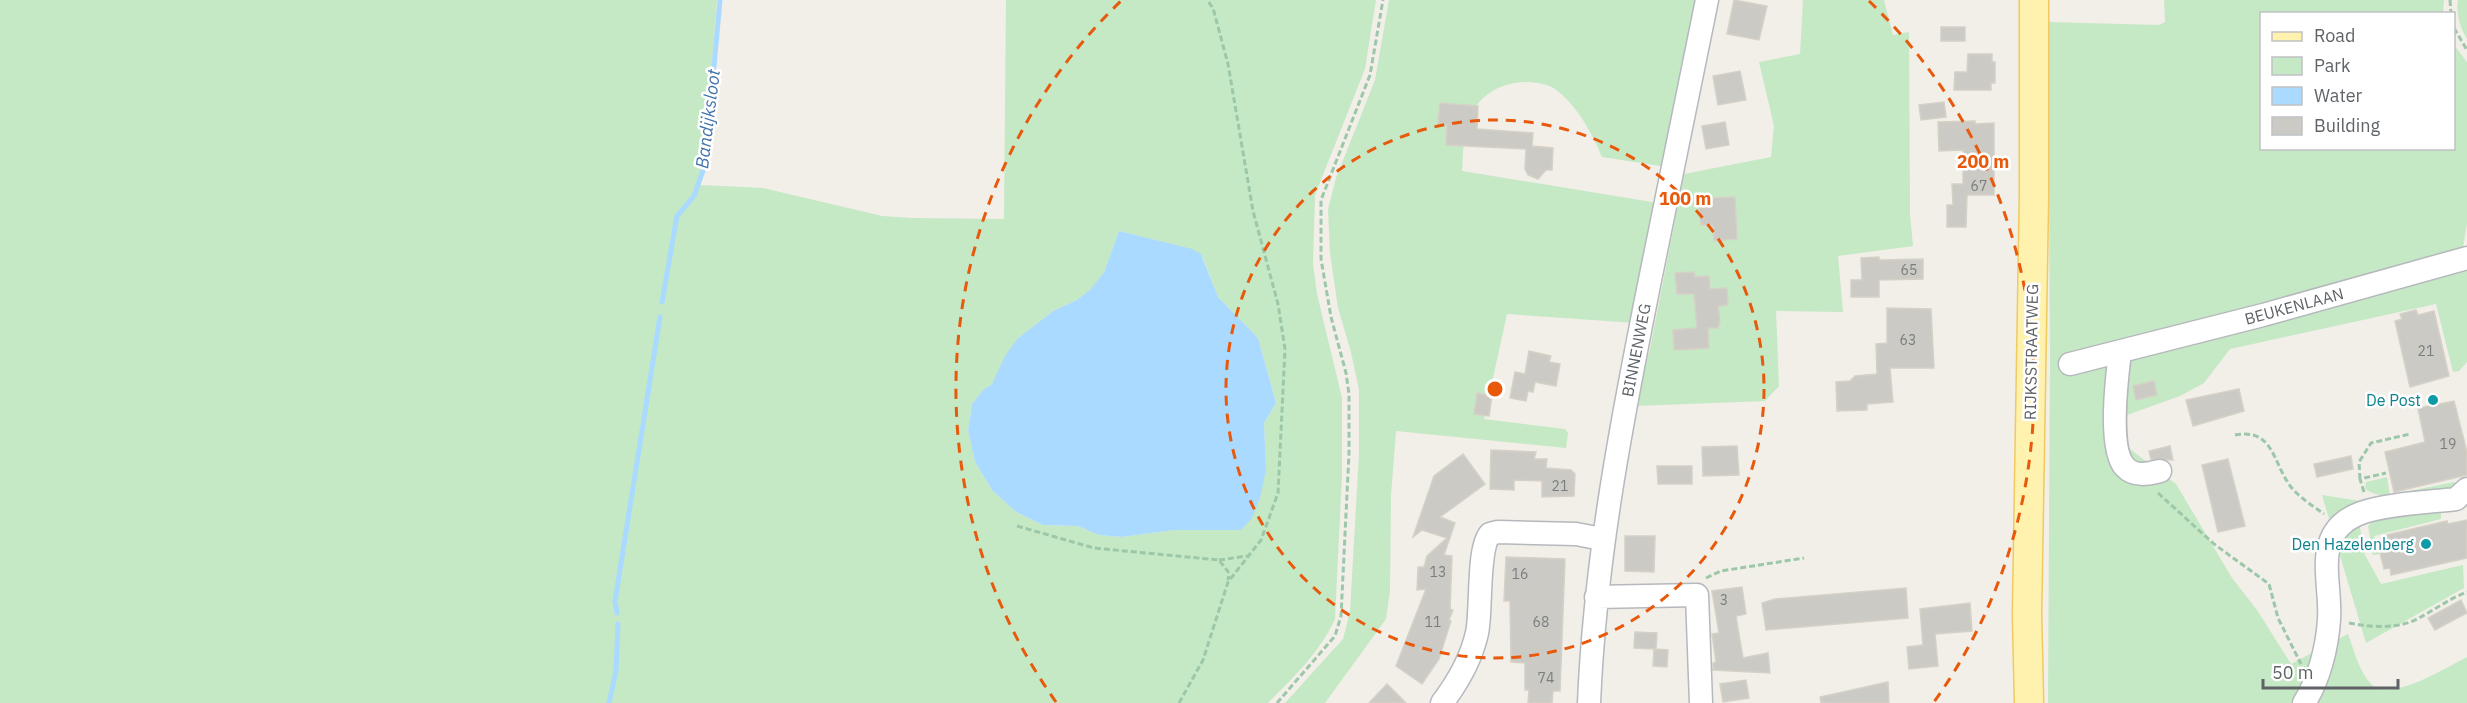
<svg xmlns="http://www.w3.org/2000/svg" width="2467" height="703" viewBox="0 0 2467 703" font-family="'IBM Plex Sans',sans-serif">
<rect width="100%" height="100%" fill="#f1efe8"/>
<path fill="#c5e8c5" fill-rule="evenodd" d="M 0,0 L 717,0 L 704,165 L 700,185 L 763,188 L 882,216 L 912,218 L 1004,219 L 1006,0 L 1376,0 L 1365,69 L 1315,195 L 1313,264 L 1317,294 L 1342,398 L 1342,475 L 1335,619 C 1320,652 1293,678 1268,703 L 0,703 ZM 1119,231 L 1196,251 L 1203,258 L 1218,297 L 1258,338 L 1276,403 L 1264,423 L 1266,469 L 1241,530 L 1175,530 L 1121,537 L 1099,535 L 1078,526 L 1043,525 L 1016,512 L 992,490 L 975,462 L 968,430 L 972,404 L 984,389 L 992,384 L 1017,339 L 1053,311 L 1077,300 L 1091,290 L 1104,272 Z
M 1389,0 L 1700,0 L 1667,167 L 1602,157 C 1592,133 1577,105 1555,89 C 1548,84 1538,83 1529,82 C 1500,81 1474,97 1467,126 C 1463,140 1463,156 1462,171 L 1658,203 L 1636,323 L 1507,314 L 1484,419 L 1565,429 L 1568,433 L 1566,448 L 1396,431 L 1391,495 L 1390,590 L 1386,619 L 1325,703 L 1285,703 L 1343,639 L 1350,612 L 1359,454 L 1359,390 L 1351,352 L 1338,308 L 1330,253 L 1328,209 L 1336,178 L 1375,80 Z
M 1803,0 L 1884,0 L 1893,35 L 1909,32 L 1910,214 L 1913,246 L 1838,256 L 1843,312 L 1776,311 L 1779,386 L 1765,401 L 1635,406 L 1650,349 L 1684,174 L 1771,157 L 1774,126 L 1759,62 L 1800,54 Z
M 2164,0 L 2444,0 L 2443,13 L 2262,14 L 2262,148 L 2454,148 L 2454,45 L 2467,62 L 2467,223 L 2463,248 L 2065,356 L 2067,376 L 2467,271 L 2467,362 L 2459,371 L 2453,372 L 2436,304 L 2230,349 L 2204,383 L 2180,396 L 2127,415 L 2123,433 L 2126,446 L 2176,484 L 2232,578 L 2257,610 L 2291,664 L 2348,634 C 2354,650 2359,672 2372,685 C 2392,702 2447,667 2467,657 L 2467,703 L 2048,703 L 2050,359 L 2048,22 L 2159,25 L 2165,22 Z
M 2458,0 L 2467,0 L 2467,39 C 2460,27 2456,15 2458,0 Z
M 2387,477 L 2390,495 L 2454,482 L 2463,486 C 2454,489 2445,494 2435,495 C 2420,498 2375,500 2365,488 L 2366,482 Z
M 2322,495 L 2372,503 L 2372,507 L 2360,528 L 2365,555 L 2381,584 L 2463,565 L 2464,588 L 2366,643 Z
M 2433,508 L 2441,513 L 2441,519 L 2374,536 L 2379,554 L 2373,555 L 2368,526 L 2380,514 Z"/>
<path fill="#aadaff" d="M 1119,231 L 1192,249 L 1201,254 L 1218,297 L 1258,338 L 1276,403 L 1264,423 L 1266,469 L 1260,498 L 1252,518 L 1241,530 L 1175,530 L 1121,537 L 1099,535 L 1078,526 L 1043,525 L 1016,512 L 992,490 L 975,462 L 968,430 L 972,404 L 984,389 L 992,384 L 1005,356 L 1017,339 L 1053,311 L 1077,300 L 1091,289 L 1104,272 Z"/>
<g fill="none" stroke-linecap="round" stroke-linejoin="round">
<path stroke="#aadaff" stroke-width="5" d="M 662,302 L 677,216 L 694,196 L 705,165 L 720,0
M 617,613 L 615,601 L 660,317
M 609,703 L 616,671 L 618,624"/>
</g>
<path fill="#cccac5" stroke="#d6d1c6" stroke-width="1.5" d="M 1734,0 L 1767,6 L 1759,40 L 1727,34 Z
M 1941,27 L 1965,27 L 1965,41 L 1941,41 Z
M 1968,54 L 1992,54 L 1992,62 L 1995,62 L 1995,83 L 1991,83 L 1991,90 L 1954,90 L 1955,72 L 1967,72 Z
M 1740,71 L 1746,100 L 1718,105 L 1713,76 Z
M 1944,102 L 1946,117 L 1921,120 L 1919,105 Z
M 1440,103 L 1478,106 L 1477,129 L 1533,133 L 1532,146 L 1553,148 L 1552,170 L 1546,170 L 1538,179 L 1528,175 L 1525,169 L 1526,149 L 1446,145 L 1447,125 L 1438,124 Z
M 1975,121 L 1975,124 L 1994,123 L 1994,195 L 1967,195 L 1966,227 L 1947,227 L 1947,205 L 1953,205 L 1952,184 L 1963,184 L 1963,150 L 1939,151 L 1938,122 Z
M 1725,122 L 1729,145 L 1706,149 L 1702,126 Z
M 1735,197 L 1737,239 L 1714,241 L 1713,225 L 1701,225 L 1699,206 L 1711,206 L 1711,198 Z
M 1879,257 L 1879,260 L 1923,259 L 1923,279 L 1879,280 L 1879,297 L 1851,297 L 1851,280 L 1862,280 L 1861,258 Z
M 1694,272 L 1695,277 L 1709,276 L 1710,289 L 1727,288 L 1728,305 L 1718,306 L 1720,321 L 1718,328 L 1708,328 L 1709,348 L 1674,350 L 1673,330 L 1697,328 L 1694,294 L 1677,294 L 1675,273 Z
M 1887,308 L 1931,309 L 1934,368 L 1890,368 L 1893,402 L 1867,404 L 1867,410 L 1837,411 L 1836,382 L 1850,381 L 1855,376 L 1877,374 L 1876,344 L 1887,343 Z
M 2416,310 L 2418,315 L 2434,311 L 2449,376 L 2410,387 L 2395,321 L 2402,319 L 2400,314 Z
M 1529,351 L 1551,356 L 1549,362 L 1560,364 L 1556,386 L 1535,382 L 1533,392 L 1528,391 L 1526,401 L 1510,398 L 1515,372 L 1525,374 Z
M 2154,381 L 2157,395 L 2136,400 L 2133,386 Z
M 2239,389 L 2244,411 L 2193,426 L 2186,400 Z
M 1477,393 L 1492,396 L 1489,416 L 1474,414 Z
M 2454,401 L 2467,452 L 2467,475 L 2394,492 L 2385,452 L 2425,442 L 2418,408 Z
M 1737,446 L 1739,475 L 1703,476 L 1702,447 Z
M 2170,446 L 2173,460 L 2151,459 L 2149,451 Z
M 1491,450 L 1536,452 L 1534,459 L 1547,459 L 1546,468 L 1571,470 L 1575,474 L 1574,496 L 1542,497 L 1542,481 L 1514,480 L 1514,490 L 1490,489 Z
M 1463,454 L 1485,484 L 1440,517 L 1455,523 L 1444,555 L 1452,556 L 1450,609 L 1453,610 L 1449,620 L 1451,621 L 1439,659 L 1422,684 L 1396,666 L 1426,589 L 1417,590 L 1418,567 L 1424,567 L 1427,556 L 1447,538 L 1422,530 L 1413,537 L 1434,476 Z
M 2351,456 L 2353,469 L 2317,477 L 2314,464 Z
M 2228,459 L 2245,526 L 2218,532 L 2202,465 Z
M 1657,466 L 1692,466 L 1692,484 L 1658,484 Z
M 2467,520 L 2467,558 L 2391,575 L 2390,568 L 2384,569 L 2380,553 L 2386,552 L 2382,536 L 2447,521 L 2448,524 Z
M 1625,536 L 1655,536 L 1654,572 L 1625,571 Z
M 1506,557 L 1565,559 L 1560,691 L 1553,691 L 1552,703 L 1528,703 L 1529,690 L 1525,690 L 1525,663 L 1511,662 L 1510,601 L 1504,601 Z
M 1742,587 L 1746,614 L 1736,616 L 1743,658 L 1768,653 L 1770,673 L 1713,670 L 1713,663 L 1716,662 L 1712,634 L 1719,633 L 1712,591 Z
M 1906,588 L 1908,618 L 1766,630 L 1762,603 L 1775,599 Z
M 2461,600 L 2467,613 L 2435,630 L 2428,618 Z
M 1970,603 L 1972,631 L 1935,634 L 1938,666 L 1909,669 L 1907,647 L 1923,645 L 1920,609 Z
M 1635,632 L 1657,633 L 1656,649 L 1668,650 L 1667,667 L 1653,666 L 1654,649 L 1634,648 Z
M 1746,680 L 1749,698 L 1723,702 L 1720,684 Z
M 1888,682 L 1889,703 L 1821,703 L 1820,697 Z
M 1387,684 L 1406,703 L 1369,703 Z"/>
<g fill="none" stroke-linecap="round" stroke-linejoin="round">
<g stroke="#b5b8bc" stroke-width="25">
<path id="minor" d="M 2120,352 C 2117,376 2108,449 2125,467 C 2134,477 2148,474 2160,471
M 2070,364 L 2263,315 L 2467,258
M 1596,597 L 1697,595 L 1701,703
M 1442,703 C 1458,682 1471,660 1477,633 C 1482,610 1477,549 1490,534 L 1498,532 L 1576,534 L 1602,539
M 1589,703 C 1595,560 1621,425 1649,285 C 1669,190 1688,95 1707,0
M 2304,703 C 2319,680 2327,648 2329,620 C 2332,581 2310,532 2361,513 C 2385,504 2430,502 2456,499 L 2467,489"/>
</g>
<g stroke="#f2c960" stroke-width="31">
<path id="major" d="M 2029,703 L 2027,614 L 2034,195 L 2034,0"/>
</g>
<path stroke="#9cc7a9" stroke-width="3" stroke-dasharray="6 3" stroke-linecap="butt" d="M 2450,0 L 2451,14
M 2454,28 L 2467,50
M 2235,435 C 2274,428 2272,462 2291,487 C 2300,498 2313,506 2324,514
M 2360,479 L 2359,462 L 2371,443 L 2410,434
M 2364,492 L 2360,479 L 2386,473
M 2158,493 L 2214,544 L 2269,584 L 2278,618 L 2301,664
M 1017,526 L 1094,548 L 1219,560 L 1229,573 L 1228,580
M 1219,560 L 1247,556
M 1706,578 L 1721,571 L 1804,558
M 2349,623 C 2370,627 2393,629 2413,621 C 2432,612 2448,599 2467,592
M 1179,703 L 1203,660 L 1228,582 L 1261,540 L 1278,493 L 1285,349 L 1278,304 L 1253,211 L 1228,64 L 1213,8 L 1207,0
M 1277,703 L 1335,636 L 1341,616 L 1349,453 L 1349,394 L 1346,373 L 1331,317 L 1321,259 L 1321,200 L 1370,75 L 1383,0"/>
<use href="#minor" stroke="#fff" stroke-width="22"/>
<use href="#major" stroke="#fff2af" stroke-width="28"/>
</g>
<g fill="none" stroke="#e8590c" stroke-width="3" stroke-dasharray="10 8">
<circle cx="1495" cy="389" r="269"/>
<path d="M1056 702A539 539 0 0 1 1121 1M1869 1A539 539 0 0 1 1934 702"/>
</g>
<g fill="#0f9aa8" stroke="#fff" stroke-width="2">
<circle cx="2433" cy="400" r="6"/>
<circle cx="2426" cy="544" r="6"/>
</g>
<g text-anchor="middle" stroke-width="5" stroke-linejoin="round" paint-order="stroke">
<g font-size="14" fill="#7a7d7f">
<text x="1979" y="191">67</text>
<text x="1909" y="275">65</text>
<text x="1908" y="345">63</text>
<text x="2426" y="356">21</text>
<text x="2448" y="449">19</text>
<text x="1560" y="491">21</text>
<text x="1438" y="577">13</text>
<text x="1520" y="579">16</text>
<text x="1724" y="605">3</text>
<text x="1433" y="627">11</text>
<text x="1541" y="627">68</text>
<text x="1546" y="683">74</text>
</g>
<g font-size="16" fill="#5f6368" stroke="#fff">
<text transform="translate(2294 306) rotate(-15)" y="6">BEUKENLAAN</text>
<text transform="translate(1636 350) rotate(-79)" y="6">BINNENWEG</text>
<text transform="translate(2031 352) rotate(-89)" y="6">RIJKSSTRAATWEG</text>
</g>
<g font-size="16" fill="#0d838f" stroke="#fff" text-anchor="end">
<text x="2421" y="406">De Post</text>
<text x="2414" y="550">Den Hazelenberg</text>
</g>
<g font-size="18" font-style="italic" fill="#4174aa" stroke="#fff">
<text transform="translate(708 119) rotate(-83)" y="6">Bandijksloot</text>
</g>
</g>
<circle cx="1495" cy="389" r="9" fill="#e8590c" stroke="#fff" stroke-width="3"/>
<g font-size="18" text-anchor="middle" font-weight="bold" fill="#e8590c" stroke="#fff" stroke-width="5" stroke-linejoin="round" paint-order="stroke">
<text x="1983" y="168">200 m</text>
<text x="1685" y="205">100 m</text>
</g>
<rect x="2260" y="12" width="195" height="138" fill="#ffffff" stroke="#bfc1c3" stroke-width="1.5"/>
<rect x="2272" y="32" width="30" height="9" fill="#fff2af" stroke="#bfc1c3" stroke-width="1.5"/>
<text x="2314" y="42" font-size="18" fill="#5f6368">Road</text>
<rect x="2272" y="57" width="30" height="18" fill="#c5e8c5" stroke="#bfc1c3" stroke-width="1.5"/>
<text x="2314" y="72" font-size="18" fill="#5f6368">Park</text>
<rect x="2272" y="87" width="30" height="18" fill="#aadaff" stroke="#bfc1c3" stroke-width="1.5"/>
<text x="2314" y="102" font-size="18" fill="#5f6368">Water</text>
<rect x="2272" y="117" width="30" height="18" fill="#cccac5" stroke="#bfc1c3" stroke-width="1.5"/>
<text x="2314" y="132" font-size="18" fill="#5f6368">Building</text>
<path d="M2263 679v9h135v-9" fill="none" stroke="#5f6368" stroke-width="3"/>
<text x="2272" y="679" font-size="18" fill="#5f6368" stroke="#ffffff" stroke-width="4.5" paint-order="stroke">50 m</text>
</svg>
